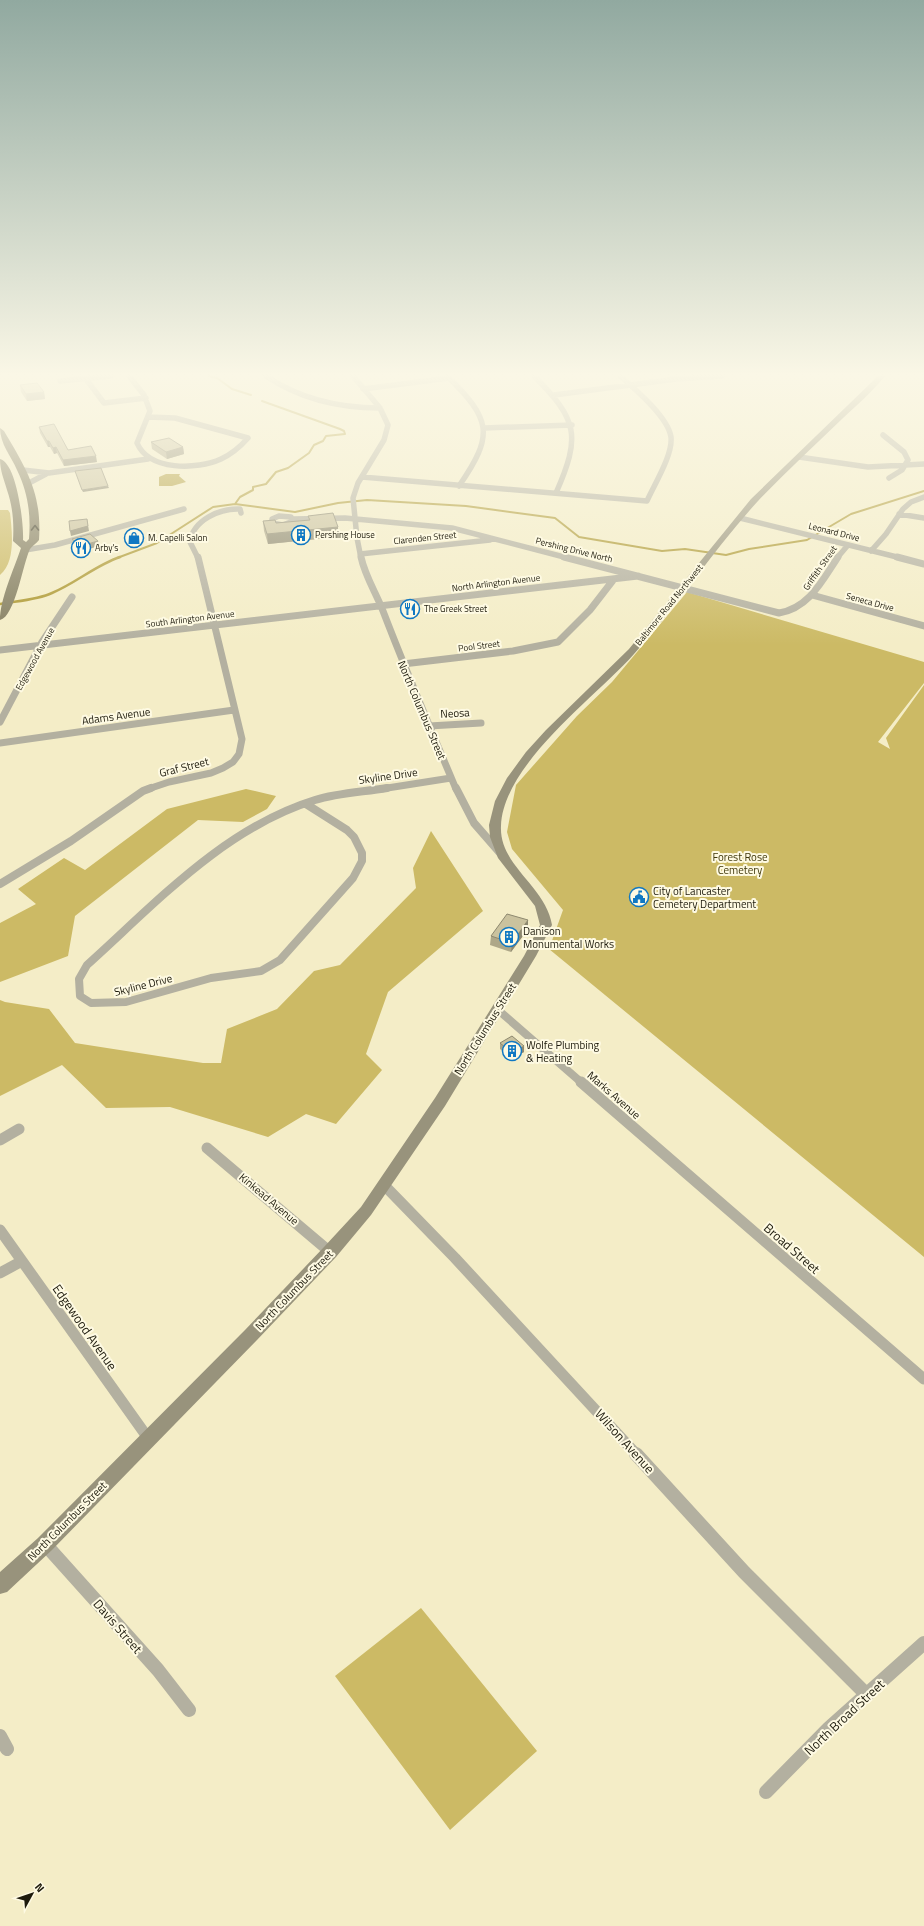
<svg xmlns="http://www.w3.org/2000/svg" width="924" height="1926" viewBox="0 0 924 1926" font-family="'Titillium Web',sans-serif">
<rect width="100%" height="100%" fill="#f4edc7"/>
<path fill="#ccba65" d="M 0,510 L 8,510 L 10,513 C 12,531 16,562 0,575 Z
M 687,592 L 924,662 L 924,683 L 878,742 L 890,749 L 886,738 L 924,685 L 924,1257 L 549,949 L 563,910 L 512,849 L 507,832 L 516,785 L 577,716 L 612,682 Z
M 246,789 L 276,796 L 267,809 L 243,822 L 198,820 L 75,916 L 68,956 L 0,982 L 0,923 L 36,904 L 18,889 L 64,858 L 85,870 L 167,809 Z
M 431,831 L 483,911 L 388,992 L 366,1054 L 382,1070 L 336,1124 L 306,1114 L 268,1137 L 170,1107 L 106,1108 L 62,1065 L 0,1096 L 0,1000 L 5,1002 L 49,1009 L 75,1043 L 203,1063 L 221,1063 L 227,1029 L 277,1009 L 314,971 L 340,965 L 416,888 L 413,868 Z
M 421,1608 L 537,1751 L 450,1830 L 335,1676 Z"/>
<path fill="#ae9933" d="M 166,474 L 180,474 L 179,476 L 186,482 L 172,486 L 159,486 L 159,477 Z"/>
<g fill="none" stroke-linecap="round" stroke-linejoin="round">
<path stroke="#ae9933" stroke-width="2" d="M 209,376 L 217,378 L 232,389 L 251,395
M 235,504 L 295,512 L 338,503 L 367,500 L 466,506 L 555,518 L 579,537 L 662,551 L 685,549 L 726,555 L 749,549 L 807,540 L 851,514 L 924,491
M 117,558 L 157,543 L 213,507 L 235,504 L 240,497 L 253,490 L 253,487 L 266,484 L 276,472 L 288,468 L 309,453 L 314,445 L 323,441 L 326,436 L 345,434 L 344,431 L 340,429 L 262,401"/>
<path stroke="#ae9933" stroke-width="2.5" d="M 0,604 C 16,601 37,600 52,593 C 76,583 96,565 120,557"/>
<path stroke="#b3b0a0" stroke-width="5.5" d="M 129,376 L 144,395 L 150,411 L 137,443 C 149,471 197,470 221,459 C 232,454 240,447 248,438 L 175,418 L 148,417
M 266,376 C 300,399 340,408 380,408
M 353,376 L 380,408 L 388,425 L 384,440 L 358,483 L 353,498 L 357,538 L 361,558
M 447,376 C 491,419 495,434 459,486
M 534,376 C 578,420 581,436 556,493
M 86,379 L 104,403 L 146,398
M 60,381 L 111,376
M 363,389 L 449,378
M 554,395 L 676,379 L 722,376
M 484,428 L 572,425
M 883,435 L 904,452 L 908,460 L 902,470 L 889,478
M 799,457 L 868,467 L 924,464
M 23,470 L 49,473 L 148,459
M 362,477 L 647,501 C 654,485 673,455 671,437 C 668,417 635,389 620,376
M 29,483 L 46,474
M 899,514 L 924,518
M 279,516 L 291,517 L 293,521 L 283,525 L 272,523 L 272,519 Z
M 740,518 L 901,558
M 293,519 L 345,518 L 452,528 L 568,558
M 25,550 L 55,545 L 184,509
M 871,551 L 886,534 L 903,509 L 911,502 L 924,497
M 360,554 L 490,540
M 198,558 L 190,542 C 193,520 220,508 240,509 L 241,513
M 837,558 L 848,545"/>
<path stroke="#b3b0a0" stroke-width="7" d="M 361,557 C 365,576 376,593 383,611 C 406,671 431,730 456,789
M 564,557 L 779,613 C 809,608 822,581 838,557
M 897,557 L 924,564
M 812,595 L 924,626
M 0,650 L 638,576
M 403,664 L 513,651 L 558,642 L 590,610 L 614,579
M 0,722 L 42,642 L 72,597
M 429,726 L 481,723
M 0,743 L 234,710
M 148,789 L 169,782 L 211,773 L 223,768 L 233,762 L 239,754 L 242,739 L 198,557
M 381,789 L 451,778"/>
<path stroke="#b3b0a0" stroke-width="8" d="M 456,788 L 474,823 L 501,854
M 306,804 L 347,830 L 354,837 L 362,853 L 362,861 L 353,878 L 280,960 L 261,971 L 211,978 L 126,1002 L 91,1003 L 80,996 L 79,979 L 87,965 C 156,903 224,828 315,800 C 338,793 363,792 387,788
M 0,884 L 71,841 L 143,791 L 151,788
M 497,1009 L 582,1083"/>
<path stroke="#b3b0a0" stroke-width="11" d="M 581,1082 L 924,1379
M 0,1140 L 19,1129
M 207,1148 L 330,1252
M 385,1186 L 455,1258 L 637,1455
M 0,1230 L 148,1438
M 0,1273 L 22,1261"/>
<path stroke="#b3b0a0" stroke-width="14" d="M 636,1454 L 744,1572 L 867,1695
M 45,1544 L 158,1670 L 189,1710
M 0,1736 L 7,1749
M 766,1792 L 829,1728 L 924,1643"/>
<path fill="#98937c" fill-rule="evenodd" d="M 878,376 L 885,376 C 873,391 857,405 842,419 C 814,446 785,473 758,501 C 714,549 678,605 634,654 C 595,698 503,764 501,826 C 499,866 546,886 552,925 L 536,956 L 445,1106 L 371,1215 L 336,1257 L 257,1340 L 52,1550 L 7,1592 L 0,1594 L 0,1572 L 38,1538 L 245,1330 L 324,1247 L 361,1207 L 435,1098 L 524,956 L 540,925 L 535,906 L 498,858 L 490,837 L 489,825 L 495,801 L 507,778 L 526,752 L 546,730 L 629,649 L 751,499 Z"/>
<path fill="#847e61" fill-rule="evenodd" d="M 0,428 L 4,431 C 27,470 42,493 39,540 C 37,543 32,546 30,549 C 23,563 15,617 0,620 C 0,599 14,569 21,548 L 13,541 C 14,524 13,507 7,490 C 4,479 0,471 0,459 C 17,463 24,525 23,540 L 26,542 L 29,539 C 31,514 28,493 17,470 C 11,456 0,444 0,428 Z"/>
</g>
<path fill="#aea788" d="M 20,385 L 44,392 L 45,399 L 27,401 L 21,392 Z
M 39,427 L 68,450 L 97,462 L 64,466 L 57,453 L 54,454 L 50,447 L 48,447 L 40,433 Z
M 151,442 L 183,447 L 184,454 L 167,459 L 152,449 Z
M 308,516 L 338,527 L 338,537 L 268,544 L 264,531 L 263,521 L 276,523 L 309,520 Z
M 72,539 L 98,541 L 99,546 L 81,551 L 73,544 Z
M 528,929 L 511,952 L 490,945 L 491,936 Z
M 500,1043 L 524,1052 L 511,1059 L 500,1049 Z"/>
<path fill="#8d886f" d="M 44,392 L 45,399 L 27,401 L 26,394 Z
M 47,441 L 49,441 L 50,447 L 48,447 Z
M 56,447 L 57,453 L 54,454 L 53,448 Z
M 183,447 L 184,454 L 167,459 L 166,452 Z
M 96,456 L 97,462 L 64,466 L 63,460 Z
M 108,486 L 109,488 L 83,492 L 82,490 Z
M 87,519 L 89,531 L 71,536 L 70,531 Z
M 338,527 L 338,537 L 268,544 L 267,534 Z
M 98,541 L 99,546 L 81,551 L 80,546 Z
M 528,920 L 528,929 L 511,952 L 512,943 Z
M 524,1046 L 524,1052 L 511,1059 L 512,1053 Z"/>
<path fill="#cac29e" stroke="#8d886f" d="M 37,383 L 44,392 L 26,394 L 20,385 Z
M 54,424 L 68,450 L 91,446 L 96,456 L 63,460 L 56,447 L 53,448 L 49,441 L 47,441 L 39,427 Z
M 169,438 L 183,447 L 166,452 L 151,442 Z
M 101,468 L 108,486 L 82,490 L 75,471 Z
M 333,513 L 338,527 L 267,534 L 263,521 L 275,520 L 276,523 L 310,520 L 308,516 Z
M 87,519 L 88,526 L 70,531 L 69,521 Z
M 90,534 L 98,541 L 80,546 L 72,539 Z
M 507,914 L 528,920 L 512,943 L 491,936 Z
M 512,1036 L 524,1046 L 512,1053 L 500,1043 Z"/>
<defs><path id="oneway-chevron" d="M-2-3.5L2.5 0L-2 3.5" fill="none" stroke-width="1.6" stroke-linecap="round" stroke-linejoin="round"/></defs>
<use stroke="#413d2a" href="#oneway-chevron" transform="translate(35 528) rotate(-90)"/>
<linearGradient id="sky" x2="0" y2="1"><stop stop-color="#91a9a0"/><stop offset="0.58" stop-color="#faf7e6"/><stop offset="1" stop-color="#faf7e6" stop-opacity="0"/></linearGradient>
<rect width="924" height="645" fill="url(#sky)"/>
<defs>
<g id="building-ring" transform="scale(1)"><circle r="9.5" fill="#fefae3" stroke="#1078c3" stroke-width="1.5"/><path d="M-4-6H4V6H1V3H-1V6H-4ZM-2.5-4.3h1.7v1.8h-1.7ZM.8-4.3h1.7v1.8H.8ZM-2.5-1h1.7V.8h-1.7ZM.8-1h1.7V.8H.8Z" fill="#1078c3"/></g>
<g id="shop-ring" transform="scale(1)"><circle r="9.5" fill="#fefae3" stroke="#1078c3" stroke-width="1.5"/><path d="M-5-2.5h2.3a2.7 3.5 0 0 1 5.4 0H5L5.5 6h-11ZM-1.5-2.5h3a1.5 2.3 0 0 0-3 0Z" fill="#1078c3"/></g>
<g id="restaurant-ring" transform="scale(1)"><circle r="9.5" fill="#fefae3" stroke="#1078c3" stroke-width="1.5"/><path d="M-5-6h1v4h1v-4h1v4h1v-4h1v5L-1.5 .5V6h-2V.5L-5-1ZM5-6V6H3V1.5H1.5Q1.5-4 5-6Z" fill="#1078c3"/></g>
<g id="civic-ring" transform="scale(1)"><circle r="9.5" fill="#fefae3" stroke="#1078c3" stroke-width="1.5"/><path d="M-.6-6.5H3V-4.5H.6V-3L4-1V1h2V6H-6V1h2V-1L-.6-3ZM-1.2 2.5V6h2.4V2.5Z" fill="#1078c3"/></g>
</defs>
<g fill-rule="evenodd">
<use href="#building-ring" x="301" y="535"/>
<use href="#shop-ring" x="134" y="538"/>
<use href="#restaurant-ring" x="81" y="548"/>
<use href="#restaurant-ring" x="410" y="609"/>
<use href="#civic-ring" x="639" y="897"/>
<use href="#building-ring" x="509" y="937"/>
<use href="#building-ring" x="512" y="1051"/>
</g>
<g text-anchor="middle" stroke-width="4" stroke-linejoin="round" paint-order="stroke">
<g font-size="9" fill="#1d1a0c" stroke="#fefae3">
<text transform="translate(834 532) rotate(14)" y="3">Leonard Drive</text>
<text transform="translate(425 538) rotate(-6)" y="3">Clarenden Street</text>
<text transform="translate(574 550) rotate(14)" y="3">Pershing Drive North</text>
<text transform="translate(820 568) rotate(-55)" y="3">Griffith Street</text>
<text transform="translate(496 583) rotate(-7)" y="3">North Arlington Avenue</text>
<text transform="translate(870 602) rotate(15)" y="3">Seneca Drive</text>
<text transform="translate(669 605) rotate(-51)" y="3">Baltimore Road Northwest</text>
<text transform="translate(190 619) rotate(-7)" y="3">South Arlington Avenue</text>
<text transform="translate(479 646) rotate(-7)" y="3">Pool Street</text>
<text transform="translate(35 659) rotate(-61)" y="3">Edgewood Avenue</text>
</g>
<g font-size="9" fill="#1d1a0c" stroke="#fefae3" text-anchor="start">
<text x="315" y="538">Pershing House</text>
<text x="148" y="541">M. Capelli Salon</text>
<text x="95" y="551">Arby's</text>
<text x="424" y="612">The Greek Street</text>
</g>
<g font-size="11" fill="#1d1a0c" stroke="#fefae3">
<text transform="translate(422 710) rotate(67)" y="4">North Columbus Street</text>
<text transform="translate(455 713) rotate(-3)" y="4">Neosa</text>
<text transform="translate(116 716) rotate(-8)" y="4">Adams Avenue</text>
<text transform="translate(184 767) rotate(-14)" y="4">Graf Street</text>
<text transform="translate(388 776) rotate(-8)" y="4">Skyline Drive</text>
<text transform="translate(143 985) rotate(-14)" y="4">Skyline Drive</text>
<text transform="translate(485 1029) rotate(-58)" y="4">North Columbus Street</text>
<text transform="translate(614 1095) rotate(41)" y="4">Marks Avenue</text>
<text transform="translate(269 1199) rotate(40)" y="4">Kinkead Avenue</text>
<text transform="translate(294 1290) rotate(-46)" y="4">North Columbus Street</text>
<text transform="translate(67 1521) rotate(-45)" y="4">North Columbus Street</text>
</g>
<g font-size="11" fill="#3e360a" stroke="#fefae3">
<text x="740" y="861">Forest Rose<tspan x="740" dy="13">Cemetery</tspan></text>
</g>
<g font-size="11" fill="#1d1a0c" stroke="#fefae3" text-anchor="start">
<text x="653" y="895">City of Lancaster<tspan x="653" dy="13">Cemetery Department</tspan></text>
<text x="523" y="935">Danison<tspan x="523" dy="13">Monumental Works</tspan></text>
<text x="526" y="1049">Wolfe Plumbing<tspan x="526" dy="13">&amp; Heating</tspan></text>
</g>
<g font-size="13" fill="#1d1a0c" stroke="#fefae3">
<text transform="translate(792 1248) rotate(41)" y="5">Broad Street</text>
<text transform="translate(85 1327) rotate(55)" y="5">Edgewood Avenue</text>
<text transform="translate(625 1441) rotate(48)" y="5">Wilson Avenue</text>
<text transform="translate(118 1626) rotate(49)" y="5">Davis Street</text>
<text transform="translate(844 1717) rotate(-43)" y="5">North Broad Street</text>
</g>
</g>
<g transform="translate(32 1894) rotate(50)" stroke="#fefae3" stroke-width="3" paint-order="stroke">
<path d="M0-3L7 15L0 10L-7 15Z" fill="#1d1a0c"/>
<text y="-6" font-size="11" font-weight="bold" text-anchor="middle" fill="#1d1a0c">N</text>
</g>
</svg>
